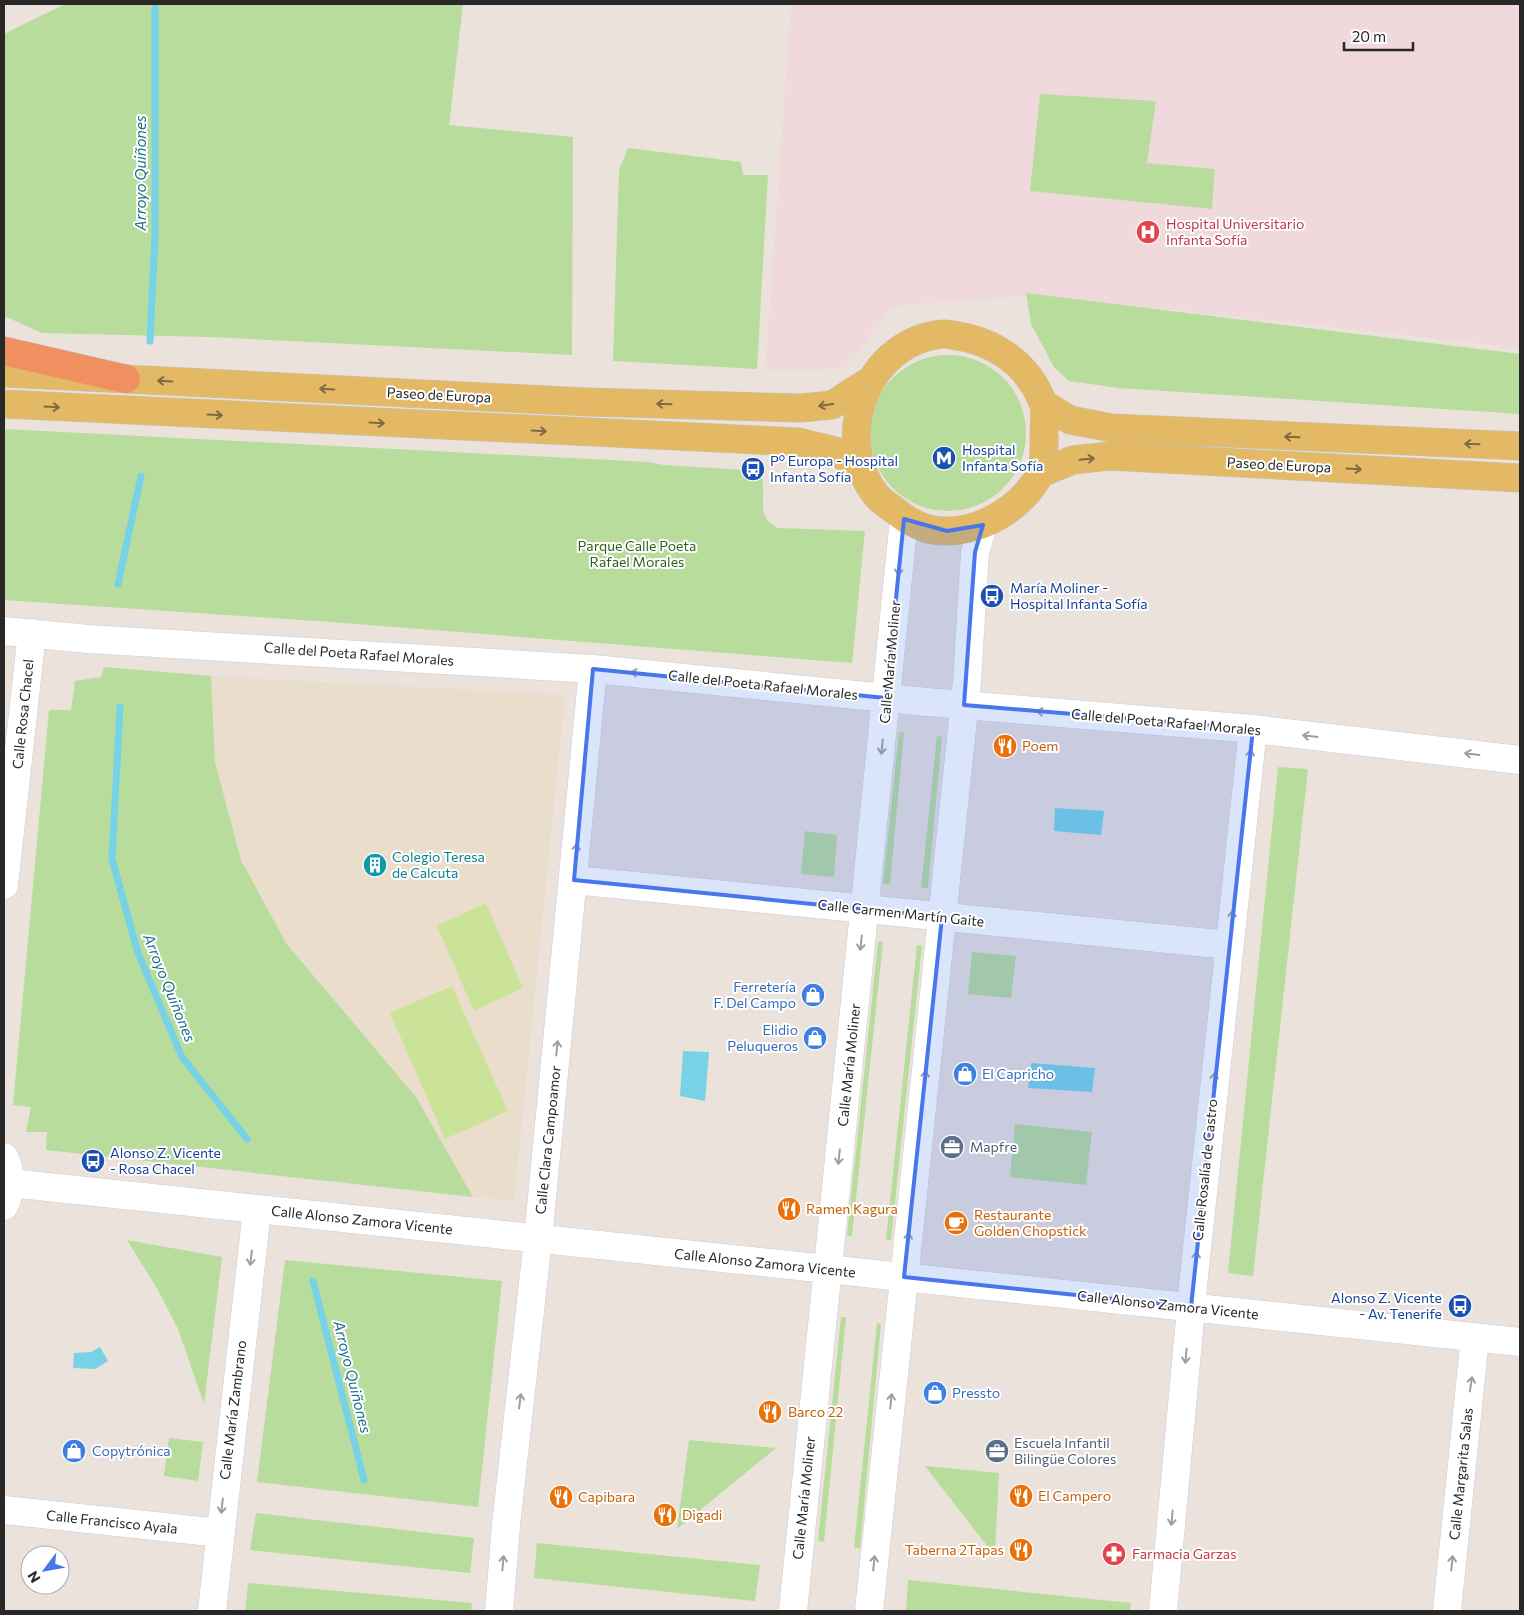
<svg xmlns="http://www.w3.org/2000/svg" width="1524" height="1615" viewBox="0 0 1524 1615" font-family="Commissioner,sans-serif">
<rect width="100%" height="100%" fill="#eae2db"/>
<path fill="#eaddcc" d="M 211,676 L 565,695 L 514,1201 L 473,1197 L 416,1097 L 286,943 L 241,860 L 215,762 Z"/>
<path fill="#f0d9dc" d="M 791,4 L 1520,4 L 1520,348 L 1036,295 L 892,306 L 845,369 L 765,370 Z"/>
<path fill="#b8dc9c" d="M 65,4 L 463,4 L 449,125 L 573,137 L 572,355 L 209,337 L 42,333 L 4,316 L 4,34 Z
M 1040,94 L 1156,101 L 1147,163 L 1215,169 L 1212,209 L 1030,191 Z
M 628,148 L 741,162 L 743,175 L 768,175 L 757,369 L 613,361 L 619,170 Z
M 1026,293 L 1520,354 L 1520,414 L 1119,388 L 1069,381 L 1054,367 L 1031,324 Z
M870 433a78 78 0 1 1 156 0a78 78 0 1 1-156 0Z
M 4,429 L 649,462 L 664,465 L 760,471 C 769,492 753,517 778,528 L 865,531 L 852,663 L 331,622 L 4,600 Z
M 104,667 L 211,676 L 215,762 L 241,860 L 286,943 L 416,1097 L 473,1197 L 46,1150 L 47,1132 L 26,1132 L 31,1107 L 13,1105 L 49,710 L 71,710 L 75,681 L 101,677 Z
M 899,732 L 904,733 L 890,884 L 883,884 Z
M 937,736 L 942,737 L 928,888 L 921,888 Z
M 1278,767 L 1308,769 L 1253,1276 L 1228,1273 Z
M 805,831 L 837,835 L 834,877 L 801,874 Z
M 878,942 L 883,942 L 852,1236 L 847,1236 Z
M 917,945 L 922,946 L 891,1240 L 886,1240 Z
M 972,952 L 1016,956 L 1011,998 L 968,994 Z
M 1015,1124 L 1092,1132 L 1086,1185 L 1010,1177 Z
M 127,1240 L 222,1257 L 204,1404 L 178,1329 L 158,1290 Z
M 285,1260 L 502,1281 L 478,1507 L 257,1482 Z
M 841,1317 L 846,1317 L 824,1542 L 818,1541 Z
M 877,1323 L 881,1324 L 860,1549 L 854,1547 Z
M 169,1438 L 203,1442 L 198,1481 L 164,1476 Z
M 689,1440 L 776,1448 L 677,1529 Z
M 925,1466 L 999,1473 L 995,1556 Z
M 256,1513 L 474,1538 L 470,1573 L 250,1550 Z
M 537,1543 L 760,1565 L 755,1601 L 534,1578 Z
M 908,1580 L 1131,1603 L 1130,1611 L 906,1611 Z
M 248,1583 L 472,1603 L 471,1611 L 245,1611 Z"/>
<path fill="#cbe398" d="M 486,903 L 523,988 L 474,1011 L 437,926 Z
M 452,986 L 508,1111 L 445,1139 L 390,1013 Z"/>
<path fill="#76d2e4" d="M 1055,808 L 1104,811 L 1101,835 L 1054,831 Z
M 683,1051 L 709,1052 L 705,1101 L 680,1096 Z
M 1031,1063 L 1095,1068 L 1092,1092 L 1028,1088 Z
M 100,1347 L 108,1361 L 95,1369 L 73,1368 L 74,1353 L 91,1352 Z"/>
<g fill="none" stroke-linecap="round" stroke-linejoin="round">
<path stroke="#76d2e4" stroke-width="7" d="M 150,341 L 155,236 L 155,4
M 118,584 L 141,476
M 120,707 L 112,859 L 138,953 L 182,1057 L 247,1139
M 313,1281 L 364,1480"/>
<g stroke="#caced9" stroke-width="29">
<path id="minor" d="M 4,631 L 88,639 L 593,669 L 927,702 L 1253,729 L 1520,760
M 574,880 L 1229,945
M 4,885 L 32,633
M 4,1157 C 12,1171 11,1192 4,1206
M 10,1183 L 1520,1342
M 4,1510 L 220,1533
M 212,1611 L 257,1210
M 499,1611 L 506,1525 L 538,1239 L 593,669
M 793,1611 L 904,519
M 869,1611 L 967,681 L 975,552 L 983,525
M 1163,1611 L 1194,1276 L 1253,729
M 1447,1611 L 1475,1337"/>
</g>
<g stroke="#c3c3c3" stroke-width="29">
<path id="primary" d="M 944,334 C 988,338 1026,359 1043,403 C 1046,411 1044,424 1044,433 C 1044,444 1045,464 1040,474 C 1023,506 984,531 947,531 C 927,532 908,522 893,509 C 887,505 880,500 876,495 C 830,436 869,339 944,334 Z
M 4,373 L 587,402 L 801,408 L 832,405 L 868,382
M 4,404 L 799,442 L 836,451 L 862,469
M 1044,404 L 1070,420 L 1112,428 L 1520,446
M 1041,473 L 1073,460 L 1109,456 L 1520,478"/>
</g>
<g stroke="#c3c3c3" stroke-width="29">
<path id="motorway" d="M 4,351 L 126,379"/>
</g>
<use href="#minor" stroke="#fff" stroke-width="28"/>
<use href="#primary" stroke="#e4b965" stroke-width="28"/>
<use href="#motorway" stroke="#f08f5f" stroke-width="28"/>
</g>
<defs><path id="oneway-shaft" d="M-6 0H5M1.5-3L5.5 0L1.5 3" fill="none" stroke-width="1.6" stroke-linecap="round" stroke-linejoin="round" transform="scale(1.25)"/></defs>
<g stroke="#7d6943">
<use href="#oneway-shaft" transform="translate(165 381) rotate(-177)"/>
<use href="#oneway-shaft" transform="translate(327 389) rotate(-177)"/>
<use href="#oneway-shaft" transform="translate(664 404) rotate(-178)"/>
<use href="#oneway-shaft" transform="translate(826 405) rotate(170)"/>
<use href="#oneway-shaft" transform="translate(52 407) rotate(3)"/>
<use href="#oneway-shaft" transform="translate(215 415) rotate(3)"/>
<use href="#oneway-shaft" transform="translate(377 423) rotate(3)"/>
<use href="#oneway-shaft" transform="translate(539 431) rotate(3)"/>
<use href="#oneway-shaft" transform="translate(1292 437) rotate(-178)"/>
<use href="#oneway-shaft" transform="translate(1472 444) rotate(-178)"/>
<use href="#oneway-shaft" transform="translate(1087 459) rotate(-5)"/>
<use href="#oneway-shaft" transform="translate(1354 469) rotate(3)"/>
</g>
<g stroke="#9e9e9e">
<use href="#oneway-shaft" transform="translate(899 568) rotate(96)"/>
<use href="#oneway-shaft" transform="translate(638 673) rotate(-174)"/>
<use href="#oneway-shaft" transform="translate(1044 712) rotate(-175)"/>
<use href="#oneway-shaft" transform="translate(1310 736) rotate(-173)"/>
<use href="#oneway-shaft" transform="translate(882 747) rotate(96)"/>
<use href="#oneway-shaft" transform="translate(1472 754) rotate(-173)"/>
<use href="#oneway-shaft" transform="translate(1250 757) rotate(-83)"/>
<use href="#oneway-shaft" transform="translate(576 851) rotate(-85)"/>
<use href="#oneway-shaft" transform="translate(1232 918) rotate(-84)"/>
<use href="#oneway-shaft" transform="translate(861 943) rotate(96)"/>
<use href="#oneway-shaft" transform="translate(557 1048) rotate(-84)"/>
<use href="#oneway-shaft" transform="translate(925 1078) rotate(-84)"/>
<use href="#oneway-shaft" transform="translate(1214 1080) rotate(-84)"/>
<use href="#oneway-shaft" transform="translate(839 1157) rotate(96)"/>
<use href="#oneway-shaft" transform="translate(908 1240) rotate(-84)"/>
<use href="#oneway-shaft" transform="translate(251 1258) rotate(97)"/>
<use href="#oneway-shaft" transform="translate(1196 1259) rotate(-84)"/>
<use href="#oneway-shaft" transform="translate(1186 1356) rotate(95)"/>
<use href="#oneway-shaft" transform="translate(1471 1384) rotate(-81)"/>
<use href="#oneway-shaft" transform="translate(520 1401) rotate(-83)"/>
<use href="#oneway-shaft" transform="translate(891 1401) rotate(-84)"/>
<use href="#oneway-shaft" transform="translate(222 1506) rotate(96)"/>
<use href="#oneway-shaft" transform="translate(1172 1518) rotate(95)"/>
<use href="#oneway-shaft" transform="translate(503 1563) rotate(-85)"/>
<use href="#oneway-shaft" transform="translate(874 1563) rotate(-84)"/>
<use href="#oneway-shaft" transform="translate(1452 1563) rotate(-84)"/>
</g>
<path fill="#4777ea" fill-opacity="0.2" stroke="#4777ea" stroke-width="4" stroke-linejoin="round" d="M 904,519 L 947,531 L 983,525 L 975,552 L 964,705 L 1253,729 L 1191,1307 L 904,1277 L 942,917 L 574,880 L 593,669 L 886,698 Z"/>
<defs>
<g id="hospital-disc" transform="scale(1.25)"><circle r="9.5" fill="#e0444e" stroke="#fff"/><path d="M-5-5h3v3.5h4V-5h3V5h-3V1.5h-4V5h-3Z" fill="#fff"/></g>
<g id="metro-disc" transform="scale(1.25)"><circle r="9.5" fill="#1a4fb4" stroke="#fff"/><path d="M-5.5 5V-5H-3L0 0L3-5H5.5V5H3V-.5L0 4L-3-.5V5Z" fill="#fff"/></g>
<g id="bus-disc" transform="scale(1.25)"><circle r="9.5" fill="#1a4fb4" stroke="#fff"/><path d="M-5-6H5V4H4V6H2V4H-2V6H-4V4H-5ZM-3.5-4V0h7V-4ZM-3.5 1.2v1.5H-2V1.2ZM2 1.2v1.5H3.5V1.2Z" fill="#fff"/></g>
<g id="restaurant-disc" transform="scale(1.25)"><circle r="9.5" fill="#e8710a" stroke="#fff"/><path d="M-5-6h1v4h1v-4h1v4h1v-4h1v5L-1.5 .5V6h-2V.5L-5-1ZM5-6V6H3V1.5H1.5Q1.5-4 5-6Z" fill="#fff"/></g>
<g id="building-disc" transform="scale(1.25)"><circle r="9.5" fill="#0f9aa8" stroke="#fff"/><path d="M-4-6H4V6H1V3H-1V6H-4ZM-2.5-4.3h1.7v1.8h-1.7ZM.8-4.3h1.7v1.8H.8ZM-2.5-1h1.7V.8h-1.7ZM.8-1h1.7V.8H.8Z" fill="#fff"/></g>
<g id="shop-disc" transform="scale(1.25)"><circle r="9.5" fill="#3f7fe0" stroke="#fff"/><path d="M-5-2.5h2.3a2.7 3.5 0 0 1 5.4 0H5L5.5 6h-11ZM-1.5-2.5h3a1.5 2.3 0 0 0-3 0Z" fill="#fff"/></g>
<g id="office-disc" transform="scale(1.25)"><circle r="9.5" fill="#5c6f8a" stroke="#fff"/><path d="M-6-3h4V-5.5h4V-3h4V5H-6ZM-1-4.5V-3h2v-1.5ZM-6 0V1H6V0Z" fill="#fff"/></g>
<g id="cafe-disc" transform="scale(1.25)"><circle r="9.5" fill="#e8710a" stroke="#fff"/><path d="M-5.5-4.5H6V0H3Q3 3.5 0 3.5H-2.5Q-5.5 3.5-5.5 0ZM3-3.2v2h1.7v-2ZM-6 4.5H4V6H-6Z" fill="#fff"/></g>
<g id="pharmacy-disc" transform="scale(1.25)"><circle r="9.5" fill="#e0444e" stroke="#fff"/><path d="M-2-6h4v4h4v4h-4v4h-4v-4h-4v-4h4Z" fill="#fff"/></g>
</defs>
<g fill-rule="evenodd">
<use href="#hospital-disc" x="1148" y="232"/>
<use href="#metro-disc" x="944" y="458"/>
<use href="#bus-disc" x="753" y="469"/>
<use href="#bus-disc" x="992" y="596"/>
<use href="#restaurant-disc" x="1005" y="746"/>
<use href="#building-disc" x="375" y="865"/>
<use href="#shop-disc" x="813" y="995"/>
<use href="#shop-disc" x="815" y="1038"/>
<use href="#shop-disc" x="965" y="1074"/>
<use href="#office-disc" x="952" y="1147"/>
<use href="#bus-disc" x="93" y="1161"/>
<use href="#restaurant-disc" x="789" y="1209"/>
<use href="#cafe-disc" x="956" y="1223"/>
<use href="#bus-disc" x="1460" y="1306"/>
<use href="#shop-disc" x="935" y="1393"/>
<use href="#restaurant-disc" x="770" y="1412"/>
<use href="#shop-disc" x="74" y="1451"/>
<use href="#office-disc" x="997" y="1451"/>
<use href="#restaurant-disc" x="1021" y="1496"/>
<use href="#restaurant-disc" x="561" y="1497"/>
<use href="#restaurant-disc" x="665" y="1515"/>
<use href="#restaurant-disc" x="1021" y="1550"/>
<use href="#pharmacy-disc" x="1114" y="1554"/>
</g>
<g text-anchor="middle" stroke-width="4" stroke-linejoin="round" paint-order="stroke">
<g font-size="14" fill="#be3a42" stroke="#fff" text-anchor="start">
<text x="1166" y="229">Hospital Universitario<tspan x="1166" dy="16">Infanta Sofía</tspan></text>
<text x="1132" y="1559">Farmacia Garzas</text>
</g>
<g font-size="14" fill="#282828" stroke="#fff">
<text transform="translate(439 395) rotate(3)" y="5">Paseo de Europa</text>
<text transform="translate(1279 465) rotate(3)" y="5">Paseo de Europa</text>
<text transform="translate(359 654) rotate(4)" y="5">Calle del Poeta Rafael Morales</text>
<text transform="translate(890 662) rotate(-85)" y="5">Calle María Moliner</text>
<text transform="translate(763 685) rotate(6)" y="5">Calle del Poeta Rafael Morales</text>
<text transform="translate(23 714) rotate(-84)" y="5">Calle Rosa Chacel</text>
<text transform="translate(1166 722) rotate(5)" y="5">Calle del Poeta Rafael Morales</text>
<text transform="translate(901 913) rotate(6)" y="5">Calle Carmen Martín Gaite</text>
<text transform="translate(849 1065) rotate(-84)" y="5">Calle María Moliner</text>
<text transform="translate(548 1140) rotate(-84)" y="5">Calle Clara Campoamor</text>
<text transform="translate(1205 1170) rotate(-84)" y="5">Calle Rosalía de Castro</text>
<text transform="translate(362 1220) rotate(6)" y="5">Calle Alonso Zamora Vicente</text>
<text transform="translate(765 1263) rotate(6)" y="5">Calle Alonso Zamora Vicente</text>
<text transform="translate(1168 1305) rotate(6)" y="5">Calle Alonso Zamora Vicente</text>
<text transform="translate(233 1410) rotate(-83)" y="5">Calle María Zambrano</text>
<text transform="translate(1461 1474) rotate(-84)" y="5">Calle Margarita Salas</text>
<text transform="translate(804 1498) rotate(-84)" y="5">Calle María Moliner</text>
<text transform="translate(112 1522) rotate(6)" y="5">Calle Francisco Ayala</text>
</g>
<g font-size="14" fill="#164399" stroke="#fff" text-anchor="start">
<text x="962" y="455">Hospital<tspan x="962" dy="16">Infanta Sofía</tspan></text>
<text x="770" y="466">Pº Europa - Hospital<tspan x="770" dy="16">Infanta Sofía</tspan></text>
<text x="1010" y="593">María Moliner -<tspan x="1010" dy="16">Hospital Infanta Sofía</tspan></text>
<text x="110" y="1158">Alonso Z. Vicente<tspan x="110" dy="16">- Rosa Chacel</tspan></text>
<text x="1442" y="1303" text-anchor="end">Alonso Z. Vicente<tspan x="1442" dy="16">- Av. Tenerife</tspan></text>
</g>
<g font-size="14" fill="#335e1f" stroke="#fff">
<text x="637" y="551">Parque Calle Poeta<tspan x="637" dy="16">Rafael Morales</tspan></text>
</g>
<g font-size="14" fill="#c56008" stroke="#fff" text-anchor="start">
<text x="1022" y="751">Poem</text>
<text x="806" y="1214">Ramen Kagura</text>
<text x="974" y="1220">Restaurante<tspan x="974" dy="16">Golden Chopstick</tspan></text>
<text x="788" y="1417">Barco 22</text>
<text x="1038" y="1501">El Campero</text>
<text x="578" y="1502">Capibara</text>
<text x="682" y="1520">Digadi</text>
<text x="1004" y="1555" text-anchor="end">Taberna 2Tapas</text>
</g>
<g font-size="14" fill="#0d838f" stroke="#fff" text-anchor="start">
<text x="392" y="862">Colegio Teresa<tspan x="392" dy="16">de Calcuta</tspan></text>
</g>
<g font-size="14" fill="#366cbe" stroke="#fff" text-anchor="start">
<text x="796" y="992" text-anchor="end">Ferretería<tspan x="796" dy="16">F. Del Campo</tspan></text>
<text x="798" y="1035" text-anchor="end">Elidio<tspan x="798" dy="16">Peluqueros</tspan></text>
<text x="982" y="1079">El Capricho</text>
<text x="952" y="1398">Pressto</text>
<text x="92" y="1456">Copytrónica</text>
</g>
<g font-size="14" fill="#4e5e75" stroke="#fff" text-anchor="start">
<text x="970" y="1152">Mapfre</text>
<text x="1014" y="1448">Escuela Infantil<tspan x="1014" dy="16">Bilingüe Colores</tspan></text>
</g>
<g font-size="15" font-style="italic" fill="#18718d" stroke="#fff">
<text transform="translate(141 173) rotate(-90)" y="5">Arroyo Quiñones</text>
<text transform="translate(169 988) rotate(68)" y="5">Arroyo Quiñones</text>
<text transform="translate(352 1377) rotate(76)" y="5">Arroyo Quiñones</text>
</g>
</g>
<rect width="1524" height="1615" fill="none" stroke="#282828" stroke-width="10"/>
<g transform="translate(45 1570) rotate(238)"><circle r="24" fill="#ffffff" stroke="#a9a9a9"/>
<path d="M0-4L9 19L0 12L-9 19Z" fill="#4777ea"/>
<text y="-8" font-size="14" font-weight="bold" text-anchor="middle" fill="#282828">N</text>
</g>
<path d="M1344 42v8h69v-8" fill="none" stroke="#282828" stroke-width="2.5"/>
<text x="1352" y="42" font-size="15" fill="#282828" stroke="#ffffff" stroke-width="4" paint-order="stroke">20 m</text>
</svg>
